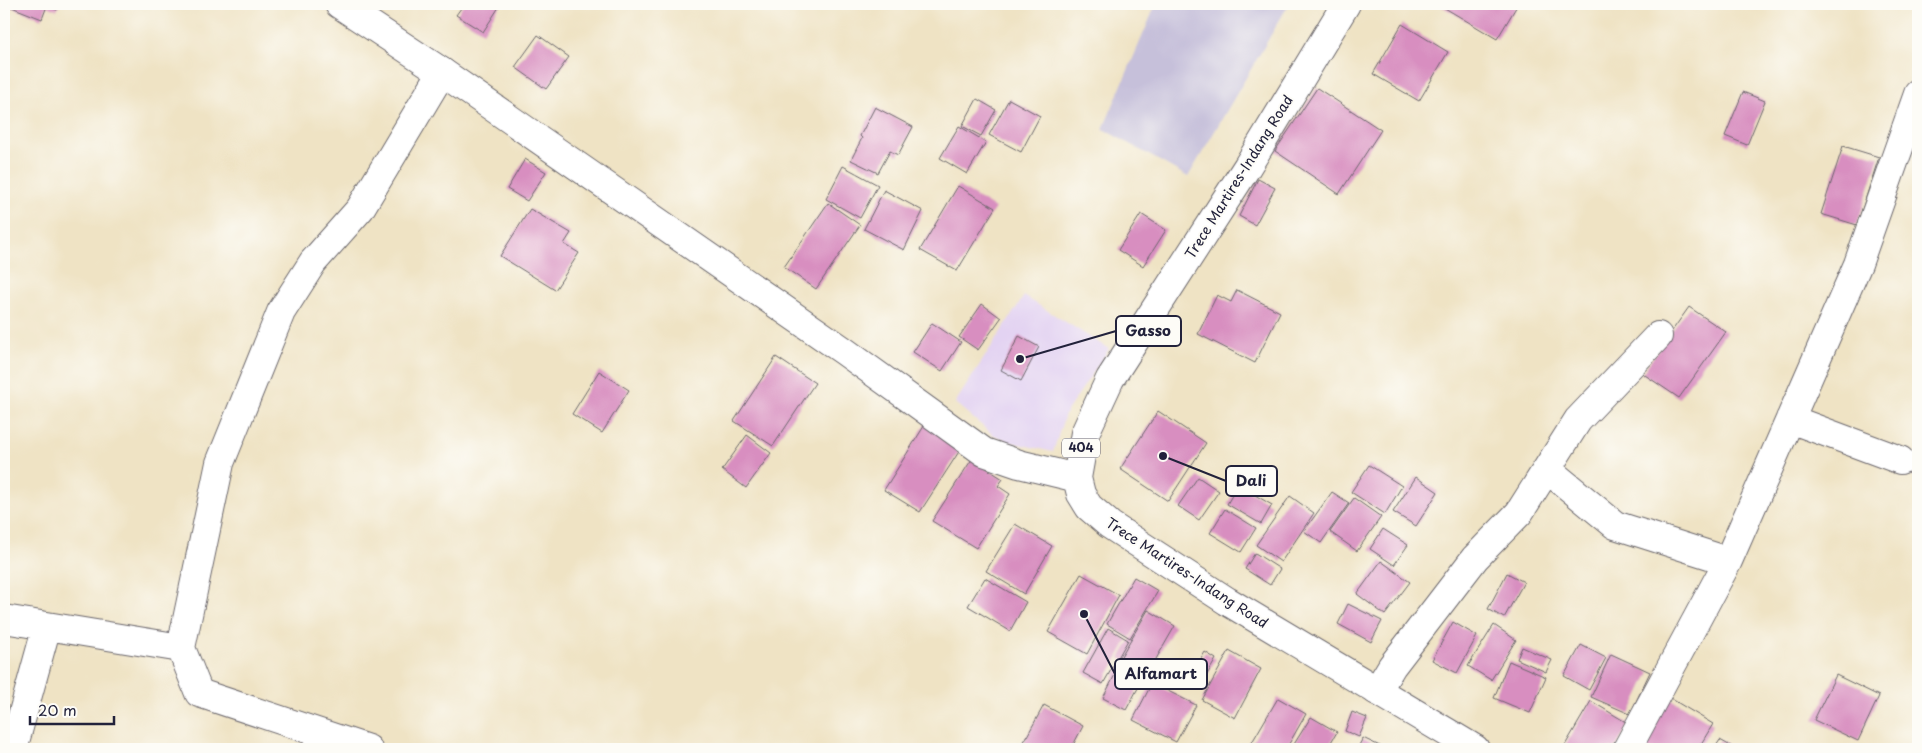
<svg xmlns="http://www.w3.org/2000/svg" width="1922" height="753" viewBox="0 0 1922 753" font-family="'Playpen Sans',sans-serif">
<rect width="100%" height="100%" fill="#fdfcf7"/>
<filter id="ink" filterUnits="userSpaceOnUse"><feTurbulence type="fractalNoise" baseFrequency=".02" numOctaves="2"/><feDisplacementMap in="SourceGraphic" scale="10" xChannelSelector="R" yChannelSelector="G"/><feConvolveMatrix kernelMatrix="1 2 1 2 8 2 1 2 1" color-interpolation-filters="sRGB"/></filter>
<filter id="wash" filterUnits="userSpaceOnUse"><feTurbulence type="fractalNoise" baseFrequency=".0096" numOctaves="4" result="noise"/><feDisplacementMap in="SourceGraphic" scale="20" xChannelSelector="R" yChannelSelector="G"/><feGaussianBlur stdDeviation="1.12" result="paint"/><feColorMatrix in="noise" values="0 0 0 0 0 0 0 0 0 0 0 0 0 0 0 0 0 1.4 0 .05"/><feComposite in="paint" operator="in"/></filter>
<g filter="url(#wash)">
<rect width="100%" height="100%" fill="#efe3c4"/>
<path fill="#e3d3f2" d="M 1024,296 L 1109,349 L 1065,414 L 1053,452 L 1010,442 L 992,434 L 955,403 Z"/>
<path fill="#c6c0da" d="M 1156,4 L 1289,4 L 1188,177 L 1103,129 Z"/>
<g id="blocks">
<path fill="#d88ec0" d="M 4,4 L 60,4 L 57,10 L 47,6 L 42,19 Z
M 464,4 L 501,4 L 483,32 L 456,15 Z
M 1438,4 L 1518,4 L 1497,39 Z
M 1402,24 L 1448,52 L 1419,101 L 1373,74 Z
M 538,35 L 569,57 L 546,89 L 515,67 Z
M 1317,88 L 1381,130 L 1339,194 L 1275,151 Z
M 1743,92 L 1765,101 L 1747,145 L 1725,136 Z
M 977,99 L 996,110 L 981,136 L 962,126 Z
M 1009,99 L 1040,116 L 1021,152 L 989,135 Z
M 875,107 L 913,127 L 898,155 L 890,151 L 878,173 L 851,160 L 862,138 L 860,136 Z
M 959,126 L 986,142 L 967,174 L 940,158 Z
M 1843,146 L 1879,157 L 1857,225 L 1821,214 Z
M 525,159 L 546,172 L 527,201 L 507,189 Z
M 843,166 L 878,185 L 860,218 L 826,199 Z
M 1258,179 L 1275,188 L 1255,225 L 1239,216 Z
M 958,186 L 995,208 L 957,271 L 920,250 Z
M 884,190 L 923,211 L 904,250 L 864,229 Z
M 828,203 L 860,225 L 816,289 L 784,267 Z
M 530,209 L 571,233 L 564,244 L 579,253 L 555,290 L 500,256 Z
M 1141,214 L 1166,230 L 1143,266 L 1118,250 Z
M 1237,290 L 1280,312 L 1255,363 L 1198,334 L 1217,295 L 1231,302 Z
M 982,304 L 1001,318 L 978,350 L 959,337 Z
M 1689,307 L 1726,332 L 1679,398 L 1642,373 Z
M 932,323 L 961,342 L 942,371 L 913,352 Z
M 1019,336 L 1039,347 L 1021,381 L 1001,370 Z
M 776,357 L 815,383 L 773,446 L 734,421 Z
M 599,371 L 629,390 L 602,433 L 572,414 Z
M 1158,411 L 1206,443 L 1168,501 L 1120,469 Z
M 926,423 L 962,447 L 920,512 L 884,490 Z
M 747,435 L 771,453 L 746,488 L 722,470 Z
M 972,459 L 1003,479 L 998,486 L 1010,494 L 976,548 L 932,521 Z
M 1369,465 L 1402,486 L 1385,514 L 1351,492 Z
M 1198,477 L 1219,491 L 1199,520 L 1178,506 Z
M 1416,477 L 1438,492 L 1416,526 L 1393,512 Z
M 1238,485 L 1272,505 L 1261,524 L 1227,504 Z
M 1332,492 L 1349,503 L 1321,543 L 1304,531 Z
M 1290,496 L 1314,513 L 1281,562 L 1256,545 Z
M 1354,498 L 1381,517 L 1357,551 L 1330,532 Z
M 1225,509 L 1256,528 L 1241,552 L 1210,533 Z
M 1015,524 L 1052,546 L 1024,594 L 986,571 Z
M 1383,529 L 1408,545 L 1394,565 L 1370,549 Z
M 1255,553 L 1280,569 L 1270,585 L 1245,569 Z
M 1381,561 L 1410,582 L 1385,615 L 1357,594 Z
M 1507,573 L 1524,582 L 1504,618 L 1488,609 Z
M 1081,574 L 1119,595 L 1087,654 L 1048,632 Z
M 1134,577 L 1158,591 L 1130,638 L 1107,624 Z
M 985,578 L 1026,602 L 1010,631 L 968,606 Z
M 1348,604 L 1382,621 L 1371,642 L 1338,624 Z
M 1148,610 L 1175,626 L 1148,673 L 1120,658 Z
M 1453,622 L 1477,636 L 1457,673 L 1432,660 Z
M 1494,625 L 1516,640 L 1491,680 L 1468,666 Z
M 1108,628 L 1128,640 L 1103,684 L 1083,673 Z
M 1581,645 L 1606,658 L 1589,690 L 1564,676 Z
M 1522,647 L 1552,660 L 1546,672 L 1517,659 Z
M 1229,651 L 1261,669 L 1235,718 L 1202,700 Z
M 1205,652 L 1216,659 L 1200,687 L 1188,681 Z
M 1611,654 L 1650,672 L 1630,714 L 1591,697 Z
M 1509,661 L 1546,677 L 1530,713 L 1494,698 Z
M 1119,667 L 1143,679 L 1126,710 L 1103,698 Z
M 1836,675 L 1879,696 L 1858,741 L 1814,720 Z
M 1152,683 L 1196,705 L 1176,742 L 1133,720 Z
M 1665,695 L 1713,724 L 1698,749 L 1633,749 Z
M 1278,698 L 1306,714 L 1286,749 L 1248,749 Z
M 1591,701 L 1629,724 L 1615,749 L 1567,749 L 1564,747 Z
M 1044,705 L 1083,726 L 1071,749 L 1020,749 Z
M 1352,712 L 1367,718 L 1359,737 L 1345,731 Z
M 1311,717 L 1337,732 L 1327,749 L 1291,749 Z
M 1363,738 L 1386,749 L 1357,749 Z
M 1720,740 L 1736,749 L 1714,749 Z"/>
</g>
</g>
<g filter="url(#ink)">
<use href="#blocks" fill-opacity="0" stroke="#6a666b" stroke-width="1"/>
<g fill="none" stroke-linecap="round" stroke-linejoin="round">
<g stroke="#6a666b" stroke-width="30">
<path id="minor" d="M 1790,419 L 1900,460
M 1547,469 L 1615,525 L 1728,561
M 4,619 L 181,648
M 1377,691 L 1392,666 L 1475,558 L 1519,513 L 1578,420 L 1658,336
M 13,749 L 47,626
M 368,749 L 199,693 L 181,648 L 220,463 L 281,312 L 313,262 L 360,209 L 442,72
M 1627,749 L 1728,561 L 1858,264 L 1918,94"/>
</g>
<g stroke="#6a666b" stroke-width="30">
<path id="major" d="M 339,4 L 442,72 L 844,351 L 984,452 L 1019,464 L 1077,478
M 1346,4 L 1247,167 L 1110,379 L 1085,433 L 1077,478 L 1081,494 L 1089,507 L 1110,525 L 1227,601 L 1475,749"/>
</g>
<use href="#minor" stroke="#fff" stroke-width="28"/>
<use href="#major" stroke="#fff" stroke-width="28"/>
</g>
</g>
<g text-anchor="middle" stroke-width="4" stroke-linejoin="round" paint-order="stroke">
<rect fill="#fdfcf7" stroke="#646373" stroke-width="1" x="1062" y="438.5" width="38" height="19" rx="4"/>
<g font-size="12" font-weight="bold" fill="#22223b">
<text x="1081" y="452">404</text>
</g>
<g font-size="14" fill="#22223b" stroke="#fdfcf7">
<text transform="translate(1239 177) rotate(-58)" y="5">Trece Martires-Indang Road</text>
<text transform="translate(1187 573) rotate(33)" y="5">Trece Martires-Indang Road</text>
</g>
</g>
<path fill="none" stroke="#22223b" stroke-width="2" d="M1020 359L1116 331M1163 456L1226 481M1084 614L1115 674"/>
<g fill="#22223b" stroke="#fdfcf7" stroke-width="2">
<circle cx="1020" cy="359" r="5"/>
<circle cx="1163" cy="456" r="5"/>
<circle cx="1084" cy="614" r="5"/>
</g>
<g fill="#fdfcf7" stroke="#22223b" stroke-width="2">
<rect x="1116" y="316" width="65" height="30" rx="5"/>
<rect x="1226" y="466" width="51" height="30" rx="5"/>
<rect x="1115" y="659" width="92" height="30" rx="5"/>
</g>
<g font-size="15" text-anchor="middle" font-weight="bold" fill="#22223b">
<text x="1148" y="336">Gasso</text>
<text x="1251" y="486">Dali</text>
<text x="1161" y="679">Alfamart</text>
</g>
<rect width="1922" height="753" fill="none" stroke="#fdfcf7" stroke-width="20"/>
<path d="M30 716v8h84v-8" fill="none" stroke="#22223b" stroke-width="2.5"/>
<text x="38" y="716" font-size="15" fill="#22223b" stroke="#fdfcf7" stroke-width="4" paint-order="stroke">20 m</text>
</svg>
